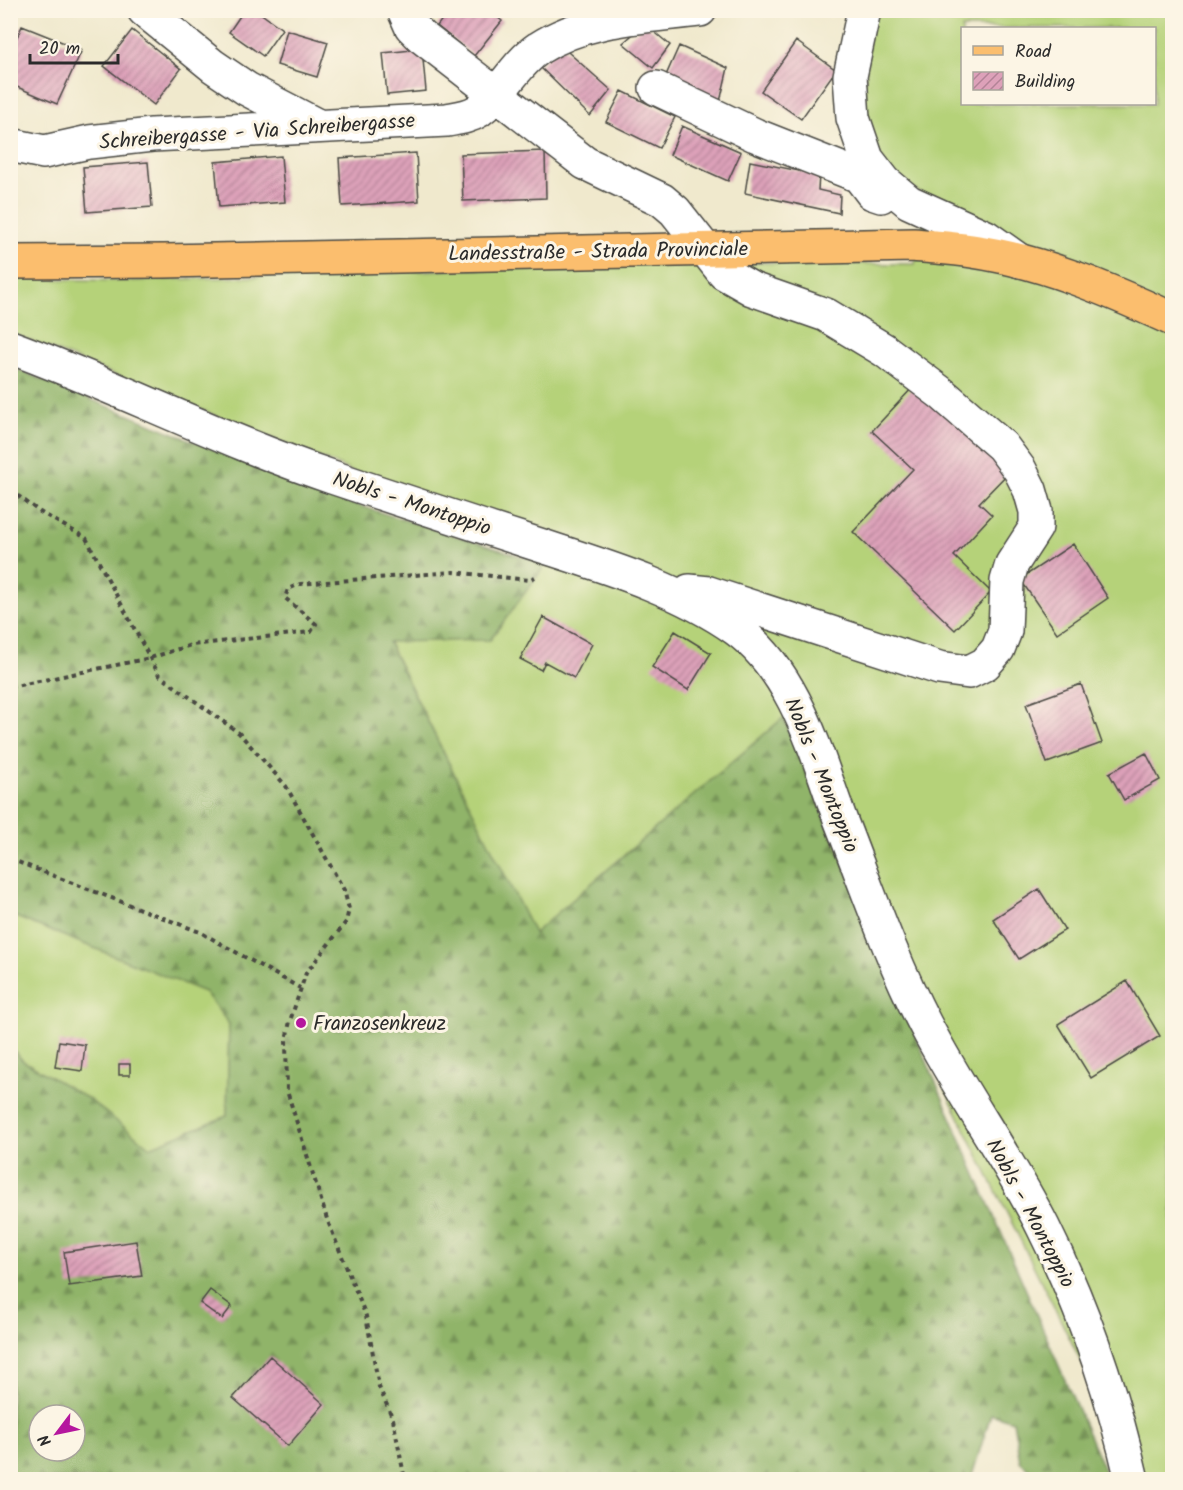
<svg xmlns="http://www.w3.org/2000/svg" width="1183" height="1490" viewBox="0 0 1183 1490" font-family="Kalam,sans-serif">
<defs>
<pattern id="forest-firs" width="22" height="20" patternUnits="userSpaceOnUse" patternTransform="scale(1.5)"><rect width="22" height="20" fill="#90b469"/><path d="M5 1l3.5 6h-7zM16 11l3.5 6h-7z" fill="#769357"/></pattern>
<pattern id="building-hatch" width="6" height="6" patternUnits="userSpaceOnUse" patternTransform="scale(1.5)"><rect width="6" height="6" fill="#dda1b9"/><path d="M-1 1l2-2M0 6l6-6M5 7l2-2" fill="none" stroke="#b38397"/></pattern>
</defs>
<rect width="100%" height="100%" fill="#fcf5e5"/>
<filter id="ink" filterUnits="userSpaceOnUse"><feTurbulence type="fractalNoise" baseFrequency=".0167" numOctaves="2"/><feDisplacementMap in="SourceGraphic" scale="12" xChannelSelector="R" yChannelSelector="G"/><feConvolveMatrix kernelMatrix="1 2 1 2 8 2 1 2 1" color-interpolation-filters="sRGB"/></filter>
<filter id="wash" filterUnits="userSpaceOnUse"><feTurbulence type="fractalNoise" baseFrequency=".008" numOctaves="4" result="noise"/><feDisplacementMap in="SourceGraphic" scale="24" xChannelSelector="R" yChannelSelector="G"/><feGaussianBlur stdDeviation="1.35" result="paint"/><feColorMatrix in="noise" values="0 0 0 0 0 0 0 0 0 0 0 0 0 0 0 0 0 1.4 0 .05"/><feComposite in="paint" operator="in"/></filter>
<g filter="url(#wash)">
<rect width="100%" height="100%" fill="#f0e9cd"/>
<path fill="#b5d279" stroke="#707e52" stroke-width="1.5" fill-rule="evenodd" d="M 872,11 L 1172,11 L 1172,1479 L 1140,1479 L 897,993 L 783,719 L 534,934 L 388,641 L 490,640 L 546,564 L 338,465 L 11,333 L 11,278 L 127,281 L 670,262 L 915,264 L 927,197 L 888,172 L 861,117 ZM 962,28 L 1154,28 L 1154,104 L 962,104 Z
M 11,915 L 205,992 L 229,1024 L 227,1116 L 150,1147 L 87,1098 L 23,1061 L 11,1047 Z"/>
<path fill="url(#forest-firs)" stroke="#5e704a" stroke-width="1.5" fill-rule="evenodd" d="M 11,367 L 331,497 L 546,564 L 490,640 L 388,642 L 534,933 L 783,718 L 897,993 L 1108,1479 L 1040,1479 L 1020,1461 L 1013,1421 L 991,1414 L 971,1479 L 11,1479 L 10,1047 L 23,1061 L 87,1098 L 150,1147 L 227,1116 L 229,1024 L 205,992 L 11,915 ZM 39,1415 L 75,1415 L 75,1451 L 39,1451 Z"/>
<g id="blocks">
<path fill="url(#building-hatch)" d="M 244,10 L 256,10 L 282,29 L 263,56 L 229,32 Z
M 449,10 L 489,10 L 502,21 L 474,56 L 437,26 Z
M 645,24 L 670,45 L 653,68 L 623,43 Z
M 22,26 L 82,50 L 57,104 L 10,84 L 10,53 Z
M 132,30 L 181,69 L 154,105 L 104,66 Z
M 287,30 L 328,42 L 317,77 L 277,65 Z
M 796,41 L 836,70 L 801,119 L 761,91 Z
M 560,45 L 611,90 L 590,116 L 539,66 Z
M 679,46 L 728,68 L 719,106 L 664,80 Z
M 422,49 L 426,91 L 387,95 L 383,53 Z
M 622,91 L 675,117 L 659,148 L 606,122 Z
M 682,126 L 741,152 L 728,181 L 670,155 Z
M 545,151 L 546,198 L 463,201 L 461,154 Z
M 416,153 L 419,201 L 342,206 L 339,158 Z
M 281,156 L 285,202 L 219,207 L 215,162 Z
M 750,161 L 819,175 L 818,190 L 840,195 L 839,213 L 745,193 Z
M 148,162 L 152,207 L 87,212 L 83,167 Z
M 914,386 L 1013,468 L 979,503 L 992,515 L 954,556 L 991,592 L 955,630 L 853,532 L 913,469 L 872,431 Z
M 1073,544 L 1108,598 L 1057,633 L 1020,579 Z
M 543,617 L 592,644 L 574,678 L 545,662 L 541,670 L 520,659 Z
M 675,631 L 711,653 L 688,690 L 652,667 Z
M 1081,684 L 1102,743 L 1047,763 L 1026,704 Z
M 1146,753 L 1160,780 L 1124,800 L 1109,773 Z
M 1039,889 L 1065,930 L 1019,959 L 993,919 Z
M 1127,981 L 1160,1036 L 1091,1078 L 1058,1024 Z
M 59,1041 L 85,1045 L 82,1071 L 55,1067 Z
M 119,1064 L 130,1064 L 130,1075 L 119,1075 Z
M 136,1241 L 142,1276 L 69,1286 L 64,1252 Z
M 210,1290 L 232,1306 L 222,1319 L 200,1303 Z
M 270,1356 L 324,1404 L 288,1446 L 233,1398 Z"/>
</g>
</g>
<g filter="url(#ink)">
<use href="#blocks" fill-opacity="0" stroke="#494843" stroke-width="1.5"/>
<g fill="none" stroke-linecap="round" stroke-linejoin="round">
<g stroke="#494843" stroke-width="36">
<path id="minor" d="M 144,10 L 213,66 L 247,89 L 316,125
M 404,10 L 411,26 L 422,37 L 585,163 L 662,200 L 675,211 L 724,273 L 752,289 L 826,315 L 884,350 L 941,393 L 1002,446 L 1020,470 L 1030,490 L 1036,511 L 1036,527 L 1012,564 L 1007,581 L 1005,631 L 998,649 L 985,664 L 969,672 L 939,668 L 709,593 L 689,591
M 864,10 L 850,76 L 853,118 L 867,159 L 885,182 L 909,202 L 986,237 L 1020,261
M 656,88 L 755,135 L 859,176 L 872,193 L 881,196
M 10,145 L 44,152 L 89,142 L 152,135 L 447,120 C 458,118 469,117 478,111 C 502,94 514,65 539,48 C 587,17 645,17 700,10
M 10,347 C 119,387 222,440 332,477 C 395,498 458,519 521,539 C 593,563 674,585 736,629 C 797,673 817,758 842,824 C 868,891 892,961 925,1024 C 961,1094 1008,1157 1043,1227 C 1083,1307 1112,1392 1132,1480"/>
</g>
<g stroke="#494843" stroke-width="36">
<path id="major" d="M 10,262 L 164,261 L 913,245 C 932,247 953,248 972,251 C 1042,261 1109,290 1172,319"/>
</g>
<path stroke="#494843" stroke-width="4" stroke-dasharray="4.5 4.5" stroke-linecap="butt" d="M 10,490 L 40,512 L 86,538 L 159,675 L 239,733 L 286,786 L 344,890 L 349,909 L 346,922 L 306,973 L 290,1021 L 286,1040 L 287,1091 L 327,1219 L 366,1316 L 379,1387 L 393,1419 L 405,1480
M 10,687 L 150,658 L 191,645 L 311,632 L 316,624 L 285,598 L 288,589 L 300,584 L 453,572 L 529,580 L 535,577
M 10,859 L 200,932 L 300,988"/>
<use href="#minor" stroke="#fff" stroke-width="33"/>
<use href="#major" stroke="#fbbe6e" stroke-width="33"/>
</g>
</g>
<circle fill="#b5179e" stroke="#fcf5e5" stroke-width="2" cx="301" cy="1023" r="6"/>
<g text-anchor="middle" stroke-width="6" stroke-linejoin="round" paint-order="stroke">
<g font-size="21" fill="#2b2b2b" stroke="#fcf5e5">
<text transform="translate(257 131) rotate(-4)" y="7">Schreibergasse - Via Schreibergasse</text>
<text transform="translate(598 251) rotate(-1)" y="7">Landesstraße - Strada Provinciale</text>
<text transform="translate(412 503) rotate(18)" y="7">Nobls - Montoppio</text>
<text transform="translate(822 775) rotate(68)" y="7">Nobls - Montoppio</text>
<text transform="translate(1031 1213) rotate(62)" y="7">Nobls - Montoppio</text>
</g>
<g font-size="21" fill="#2b2b2b" stroke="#fcf5e5" text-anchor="start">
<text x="313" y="1030">Franzosenkreuz</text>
</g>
</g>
<rect width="1183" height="1490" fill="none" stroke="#fcf5e5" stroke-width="36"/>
<rect x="961" y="27" width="195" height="78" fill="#fcf5e5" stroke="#a8a49b" stroke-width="1.5"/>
<rect x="973" y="46" width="30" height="9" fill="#fbbe6e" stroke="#a8a49b" stroke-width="1.5"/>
<text x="1015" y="57" font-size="18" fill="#2b2b2b">Road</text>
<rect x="973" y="72" width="30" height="18" fill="url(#building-hatch)" stroke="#a8a49b" stroke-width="1.5"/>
<text x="1015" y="87" font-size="18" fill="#2b2b2b">Building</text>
<g transform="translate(57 1433) rotate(238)"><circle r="28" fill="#fcf5e5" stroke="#a8a49b" stroke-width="1.5"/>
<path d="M0-4.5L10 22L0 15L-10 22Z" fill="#b5179e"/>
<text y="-9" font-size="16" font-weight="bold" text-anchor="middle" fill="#2b2b2b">N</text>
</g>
<path d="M30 54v9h88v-9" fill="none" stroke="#2b2b2b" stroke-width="3"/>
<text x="39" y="54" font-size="18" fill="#2b2b2b" stroke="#fcf5e5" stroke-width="4.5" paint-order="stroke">20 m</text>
</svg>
